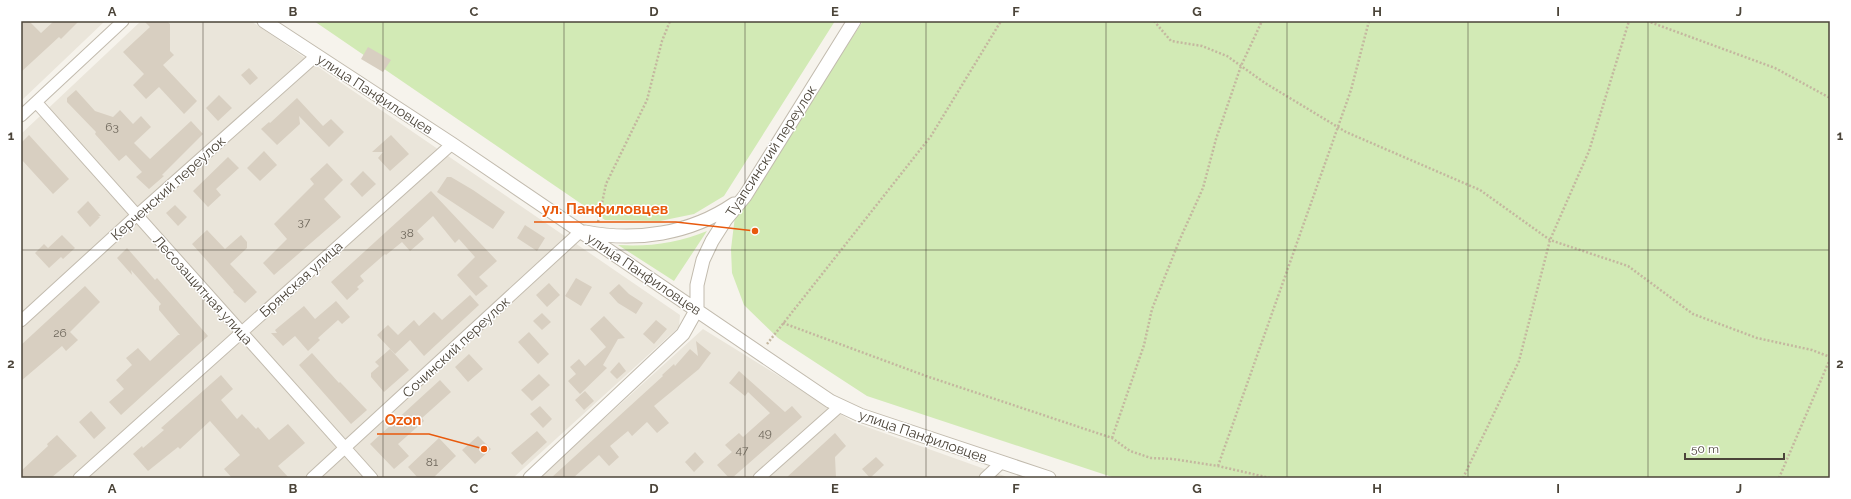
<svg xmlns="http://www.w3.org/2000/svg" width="1851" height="499" viewBox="0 0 1851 499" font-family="Raleway,sans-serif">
<rect width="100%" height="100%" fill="#f6f3ec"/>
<path fill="#eae5da" d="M 21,21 L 105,21 L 21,101 Z
M 141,21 L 251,21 L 680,315 L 679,327 L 513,478 L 21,478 L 21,134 Z
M 703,329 L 853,422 L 1010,478 L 539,478 Z"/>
<path fill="#d2eab5" d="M 314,21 L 835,21 L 724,196 L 694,214 L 660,221 L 605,220 Z
M 863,21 L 1830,21 L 1830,478 L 1115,478 L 867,396 L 778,338 L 744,305 L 732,273 L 731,249 L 735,216 Z
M 707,231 L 674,281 L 618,245 C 649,247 678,243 707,231 Z"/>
<path fill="#d8cfc1" d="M 21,21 L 29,21 L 41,33 L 54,21 L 79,21 L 61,39 L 59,37 L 21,72 Z
M 144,21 L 167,21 L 170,24 L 170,51 L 174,55 L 163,65 L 197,101 L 184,114 L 159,87 L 146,99 L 133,85 L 144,74 L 123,52 L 150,27 Z
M 368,47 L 391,60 L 383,72 L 361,59 Z
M 249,68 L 258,78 L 250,85 L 241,75 Z
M 76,90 L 95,111 L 113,117 L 120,110 L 133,124 L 141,116 L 151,127 L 134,143 L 150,159 L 191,121 L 203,134 L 162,175 L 164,176 L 149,189 L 136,177 L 142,172 L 126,155 L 119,161 L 95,134 L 96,132 L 67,102 L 67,98 Z
M 219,95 L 232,108 L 218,121 L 206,108 Z
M 297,98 L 323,126 L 331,119 L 344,132 L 329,147 L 299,116 L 300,124 L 277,145 L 261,129 L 269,122 L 270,123 Z
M 29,135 L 69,179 L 53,194 L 21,159 L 21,143 Z
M 391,135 L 409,154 L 390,171 L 378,158 L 383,152 L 372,152 Z
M 264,151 L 277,165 L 260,181 L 247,168 Z
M 228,157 L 239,168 L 216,189 L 221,195 L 208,207 L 193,191 Z
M 327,163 L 343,180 L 324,199 L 341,217 L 274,275 L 263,263 L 287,239 L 274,224 L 314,184 L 310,179 Z
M 363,171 L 376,184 L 362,197 L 350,184 Z
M 447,177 L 451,177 L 473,190 L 505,212 L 493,229 L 437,192 Z
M 431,191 L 497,261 L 479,277 L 488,286 L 476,296 L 457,275 L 475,257 L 459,239 L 455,243 L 433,216 L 417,231 L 424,239 L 410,251 L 402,242 L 386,255 L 385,254 L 360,276 L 364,281 L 357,287 L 359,289 L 347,300 L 331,282 Z
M 88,201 L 101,216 L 98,216 L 100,217 L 90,227 L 77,212 Z
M 175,205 L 187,217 L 178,226 L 166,213 Z
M 525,225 L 545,238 L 537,251 L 517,238 Z
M 207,230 L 225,249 L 241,235 L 247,242 L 247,248 L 230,264 L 257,292 L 245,303 L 233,292 L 234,291 L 192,244 Z
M 62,235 L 75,248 L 63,259 L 61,257 L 49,268 L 35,253 L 44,244 L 48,248 Z
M 127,248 L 155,280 L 157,278 L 208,336 L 121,415 L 109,402 L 124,389 L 116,380 L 132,365 L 126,358 L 138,348 L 150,361 L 178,335 L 180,335 L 159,310 L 159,306 L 161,304 L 131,270 L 132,275 L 117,258 Z
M 576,278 L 592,287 L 581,306 L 565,296 Z
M 549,283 L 560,295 L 547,307 L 536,295 Z
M 619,284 L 629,294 L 643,303 L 636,314 L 618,303 L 609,293 Z
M 85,286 L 100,302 L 70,332 L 78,340 L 66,351 L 62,346 L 21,381 L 21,345 Z
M 470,295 L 479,305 L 424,356 L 410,340 L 395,354 L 377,335 L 388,325 L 398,335 L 414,320 L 419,326 L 434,312 L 442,320 Z
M 336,301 L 350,317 L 342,324 L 338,320 L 318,338 L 320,340 L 308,351 L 295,336 L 283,346 L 271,333 L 277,333 L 275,330 L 304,306 L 315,319 Z
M 542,313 L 551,322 L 542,330 L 533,321 Z
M 604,316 L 625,338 L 618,339 L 603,365 L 607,368 L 580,394 L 568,381 L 576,374 L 570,367 L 579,359 L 585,366 L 606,347 L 590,329 Z
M 656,320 L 667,329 L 654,344 L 643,334 Z
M 529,332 L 549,354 L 538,364 L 518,342 Z
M 696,341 L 711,353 L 699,369 L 654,406 L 669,423 L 657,433 L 647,422 L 632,436 L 628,431 L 610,446 L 619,457 L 609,466 L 599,455 L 573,478 L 551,478 L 663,376 L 662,375 L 674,364 L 675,366 L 690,349 L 698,356 Z
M 390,349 L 409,370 L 384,392 L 371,377 L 371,373 L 379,366 L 375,362 Z
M 312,353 L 339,383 L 340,382 L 367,410 L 351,424 L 299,365 Z
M 469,354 L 483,369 L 468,382 L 455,367 Z
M 619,362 L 626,371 L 617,379 L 610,372 Z
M 739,371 L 785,412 L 792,406 L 802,417 L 732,478 L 729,478 L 717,465 L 732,452 L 725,445 L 739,433 L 743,437 L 770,413 L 748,392 L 745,396 L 729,383 Z
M 539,374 L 550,385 L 532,401 L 521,390 Z
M 221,375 L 233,389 L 221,400 L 237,419 L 242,414 L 256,429 L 258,427 L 269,440 L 288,424 L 305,443 L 278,466 L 289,478 L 232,478 L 224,469 L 240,455 L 210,421 L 180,449 L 178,447 L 148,471 L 133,454 L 142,446 L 143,448 L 164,430 L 161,428 Z
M 440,380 L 451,392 L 422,418 L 424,421 L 398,444 L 409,456 L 394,469 L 370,444 Z
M 585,391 L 594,401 L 584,410 L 575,400 Z
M 540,406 L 552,419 L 543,428 L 530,414 Z
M 91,411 L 106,428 L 94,439 L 79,422 Z
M 537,431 L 547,442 L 522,465 L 511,453 Z
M 835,433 L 846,446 L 835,457 L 836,478 L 786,478 Z
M 57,435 L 77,456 L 51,478 L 21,478 L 21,471 L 48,446 L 47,444 Z
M 478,436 L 491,449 L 475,464 L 462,450 Z
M 439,438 L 456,456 L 433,478 L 418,478 L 408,467 Z
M 695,452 L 704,462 L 694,472 L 685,462 Z
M 876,457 L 884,465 L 870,478 L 862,469 Z"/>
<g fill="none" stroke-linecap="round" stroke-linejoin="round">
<g stroke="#c2bbae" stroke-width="13">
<path id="minor" d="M 36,102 L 372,478
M 21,116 L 123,21
M 21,321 L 137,215 L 316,56
M 79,478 L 452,144
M 312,478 L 581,231
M 759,478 L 840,406
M 985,478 L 1002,462"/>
</g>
<g stroke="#c2bbae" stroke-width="15">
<path id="tertiary" d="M 264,21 L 452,144 L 830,401 L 860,415 L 1049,478
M 585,232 C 636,242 690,234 734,204
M 530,478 L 683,334 L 697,309 L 697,285 L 703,260 L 712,241 L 726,219 L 745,196 L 854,21"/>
</g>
<path stroke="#c4b79f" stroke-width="2.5" stroke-dasharray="2 2" stroke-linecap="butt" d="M 1154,21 L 1171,41 L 1202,46 L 1227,56 L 1265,83 L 1346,132 L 1480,190 L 1550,240 L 1628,266 L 1693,314 L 1757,338 L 1812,350 L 1830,357
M 1647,21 L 1775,68 L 1830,98
M 598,222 L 606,184 L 647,100 L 662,41 L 670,21
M 783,323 L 926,376 L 1112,438 L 1130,451 L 1151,458 L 1173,459 L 1218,466 L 1270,478
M 767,344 L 931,136 L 1001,21
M 1112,438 L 1144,345 L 1152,309 L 1180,239 L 1203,188 L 1216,139 L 1241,66 L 1262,21
M 1218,466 L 1351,90 L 1369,21
M 1463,478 L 1519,361 L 1550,240 L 1589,151 L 1629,21
M 1779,478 L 1830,359"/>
<use href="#minor" stroke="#fff" stroke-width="11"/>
<use href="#tertiary" stroke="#fff" stroke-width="13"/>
</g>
<path fill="none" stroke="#4b4439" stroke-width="1" stroke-opacity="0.55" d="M 203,21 L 203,478M 383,21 L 383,478M 564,21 L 564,478M 745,21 L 745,478M 926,21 L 926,478M 1106,21 L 1106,478M 1287,21 L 1287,478M 1468,21 L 1468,478M 1648,21 L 1648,478M 21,250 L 1830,250"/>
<g text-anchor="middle" stroke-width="3" stroke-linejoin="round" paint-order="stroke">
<g font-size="12" fill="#6e675b">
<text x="112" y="131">63</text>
<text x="304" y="226">37</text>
<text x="407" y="237">38</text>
<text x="60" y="337">26</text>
<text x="765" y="437">49</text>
<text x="742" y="454">47</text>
<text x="432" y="466">81</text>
</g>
<g font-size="14" fill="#4b4439" stroke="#fff">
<text transform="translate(375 94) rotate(33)" y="5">улица Панфиловцев</text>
<text transform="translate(771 151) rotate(-57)" y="5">Туапсинский переулок</text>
<text transform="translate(168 188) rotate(-42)" y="5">Керченский переулок</text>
<text transform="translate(644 274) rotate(34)" y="5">улица Панфиловцев</text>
<text transform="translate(301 279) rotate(-42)" y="5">Брянская улица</text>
<text transform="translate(203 290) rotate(48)" y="5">Лесозащитная улица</text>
<text transform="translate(456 347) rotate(-43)" y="5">Сочинский переулок</text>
<text transform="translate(923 436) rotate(19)" y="5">улица Панфиловцев</text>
</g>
</g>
<path fill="none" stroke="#e8590c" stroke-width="1.5" d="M755 231L676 222H534M484 449L429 434H377"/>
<g fill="#e8590c" stroke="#fff" stroke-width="1.5">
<circle cx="755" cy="231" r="4"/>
<circle cx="484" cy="449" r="4"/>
</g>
<g font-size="15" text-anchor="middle" font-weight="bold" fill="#e8590c" stroke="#fff" stroke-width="3" stroke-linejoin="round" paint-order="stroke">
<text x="605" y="214">ул. Панфиловцев</text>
<text x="403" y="425">Ozon</text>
</g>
<rect width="1851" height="499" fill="none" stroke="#ffffff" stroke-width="44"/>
<path d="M1685 453v6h99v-6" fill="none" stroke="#4b4439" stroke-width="2"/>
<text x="1691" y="453" font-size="12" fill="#4b4439" stroke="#ffffff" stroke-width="3" paint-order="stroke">50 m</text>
<rect x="22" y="22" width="1807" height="455" fill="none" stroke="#4b4439" stroke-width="1.5"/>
<g font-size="13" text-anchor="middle" font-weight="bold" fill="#4b4439">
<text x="112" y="16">A</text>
<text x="293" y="16">B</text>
<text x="474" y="16">C</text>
<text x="654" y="16">D</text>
<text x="835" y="16">E</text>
<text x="1016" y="16">F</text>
<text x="1197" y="16">G</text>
<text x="1377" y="16">H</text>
<text x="1558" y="16">I</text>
<text x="1739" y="16">J</text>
<text x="11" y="140">1</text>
<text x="1840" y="140">1</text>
<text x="11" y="368">2</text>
<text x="1840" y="368">2</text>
<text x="112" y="493">A</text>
<text x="293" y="493">B</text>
<text x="474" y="493">C</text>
<text x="654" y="493">D</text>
<text x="835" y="493">E</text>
<text x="1016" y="493">F</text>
<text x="1197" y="493">G</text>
<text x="1377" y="493">H</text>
<text x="1558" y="493">I</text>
<text x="1739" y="493">J</text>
</g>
</svg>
